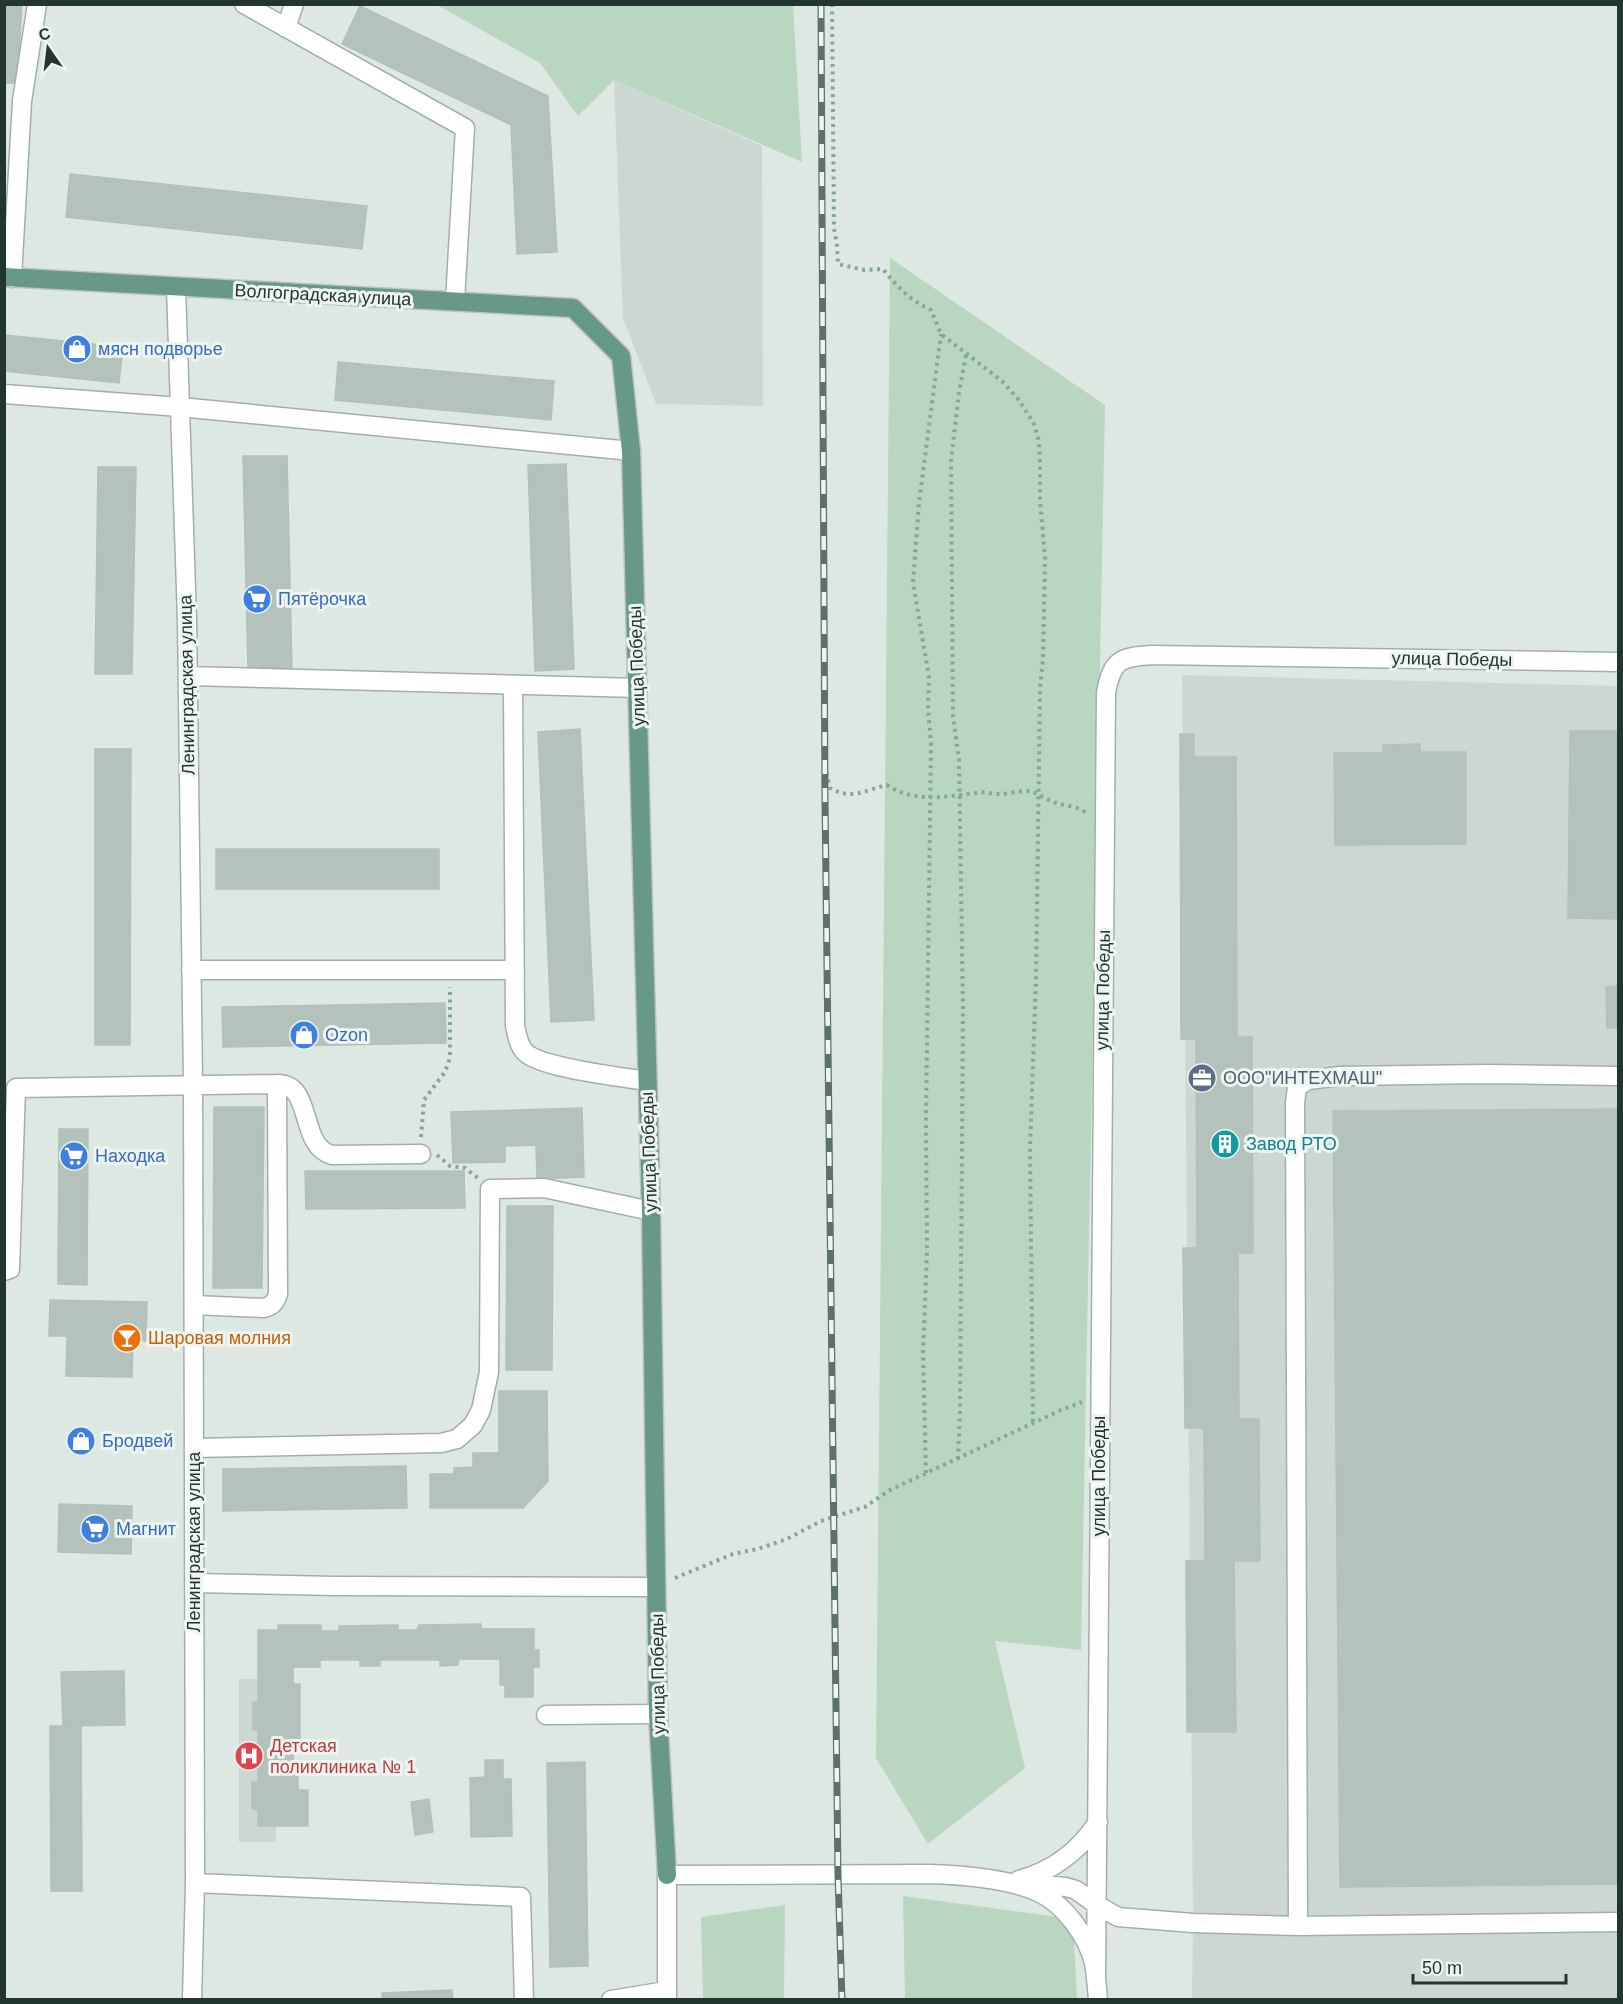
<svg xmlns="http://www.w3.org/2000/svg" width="1623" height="2004" viewBox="0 0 1623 2004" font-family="Helvetica,sans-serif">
<rect width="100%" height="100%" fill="#dee8e3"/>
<path fill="#cdd7d2" d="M 614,80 L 762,146 L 763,406 L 656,404 L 623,318 Z
M 1182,675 L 1618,686 L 1618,1999 L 1192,1999 L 1193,1923 Z
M 239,1679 L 258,1679 L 258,1702 L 253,1702 L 253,1730 L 258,1730 L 258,1782 L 252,1809 L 258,1809 L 258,1826 L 276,1826 L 276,1842 L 239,1842 Z"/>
<path fill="#b9d7c0" d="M 437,5 L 793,5 L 802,162 L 614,80 L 578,116 L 540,63 Z
M 890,258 L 1105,405 L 1081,1650 L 995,1641 L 1025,1768 L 928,1844 L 876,1758 Z
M 903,1896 L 1073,1919 L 1077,1999 L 905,1999 Z
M 785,1905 L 784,1999 L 703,1999 L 701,1917 Z"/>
<path fill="#b4c2bc" stroke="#b2c0ba" stroke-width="1.5" d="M 4,4 L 22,4 L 17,83 L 4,83 Z
M 360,6 L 548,96 L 557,252 L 517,254 L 511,125 L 342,44 Z
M 70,174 L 367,206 L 362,249 L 66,217 Z
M 4,335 L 123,347 L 119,383 L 4,371 Z
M 338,362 L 554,381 L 551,420 L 335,400 Z
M 243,456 L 287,456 L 292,668 L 248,669 Z
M 566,464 L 574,669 L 535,671 L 528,465 Z
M 98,467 L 136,467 L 132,674 L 95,674 Z
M 580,729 L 594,1020 L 551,1022 L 538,732 Z
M 1570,731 L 1618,731 L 1618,919 L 1568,918 Z
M 1180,734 L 1194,734 L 1194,757 L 1236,757 L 1237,1037 L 1252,1037 L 1253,1253 L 1238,1253 L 1239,1419 L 1259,1419 L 1260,1561 L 1234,1561 L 1236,1732 L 1187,1732 L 1186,1561 L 1205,1561 L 1204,1428 L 1185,1428 L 1183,1248 L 1197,1248 L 1196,1039 L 1181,1039 Z
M 1420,744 L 1420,752 L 1466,752 L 1466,844 L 1335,845 L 1334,753 L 1383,753 L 1383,745 Z
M 95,749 L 131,749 L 130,1045 L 95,1045 Z
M 216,849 L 439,849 L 439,889 L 216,889 Z
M 1618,986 L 1618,1028 L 1607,1028 L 1606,987 Z
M 445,1003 L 446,1043 L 223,1047 L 222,1007 Z
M 214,1107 L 264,1107 L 262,1288 L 213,1288 Z
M 582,1108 L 584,1177 L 537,1179 L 536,1145 L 505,1146 L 505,1162 L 453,1163 L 451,1112 Z
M 1618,1109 L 1618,1884 L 1340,1887 L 1333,1111 Z
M 59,1129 L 88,1129 L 87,1285 L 58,1284 Z
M 305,1171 L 464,1171 L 465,1208 L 306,1209 Z
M 507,1206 L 553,1206 L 552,1370 L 506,1370 Z
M 50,1300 L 147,1302 L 146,1341 L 133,1340 L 132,1377 L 66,1376 L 67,1336 L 49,1336 Z
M 499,1391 L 547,1391 L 548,1481 L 523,1508 L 430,1508 L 430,1474 L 454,1474 L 454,1468 L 473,1467 L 473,1453 L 499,1453 Z
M 406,1466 L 407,1508 L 223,1511 L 223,1469 Z
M 59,1504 L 132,1506 L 131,1554 L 58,1552 Z
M 481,1624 L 481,1629 L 534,1629 L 534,1650 L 539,1650 L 539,1667 L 533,1667 L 533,1697 L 505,1697 L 505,1685 L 500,1685 L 500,1659 L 459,1659 L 458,1665 L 440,1666 L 440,1660 L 380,1660 L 380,1666 L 360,1666 L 360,1660 L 320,1660 L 320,1667 L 293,1667 L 293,1684 L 300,1684 L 300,1744 L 293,1744 L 293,1766 L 298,1767 L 298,1790 L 308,1790 L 308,1826 L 258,1826 L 258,1809 L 252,1809 L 252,1782 L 258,1782 L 258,1730 L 253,1730 L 253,1702 L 258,1702 L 258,1630 L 278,1630 L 278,1625 L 321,1625 L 321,1631 L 339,1631 L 339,1626 L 398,1625 L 398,1630 L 417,1630 L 419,1625 Z
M 124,1671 L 125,1725 L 63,1726 L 61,1672 Z
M 50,1726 L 81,1726 L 82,1891 L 51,1891 Z
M 485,1760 L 503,1760 L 503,1779 L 511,1779 L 512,1836 L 471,1837 L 470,1778 L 485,1777 Z
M 585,1762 L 588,1966 L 550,1967 L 547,1763 Z
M 429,1799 L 433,1832 L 415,1835 L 411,1802 Z
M 452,1990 L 453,2000 L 383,2000 L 382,1993 Z"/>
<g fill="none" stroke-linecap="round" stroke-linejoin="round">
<g stroke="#a2afa9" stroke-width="21">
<path id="minor" d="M 244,4 L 465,128 L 455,301
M 286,28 L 294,4
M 12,278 L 22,101 L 37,4
M 176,287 L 187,620 L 193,1084 L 195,1883 L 192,2000
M 4,394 L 180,407 L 631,451
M 188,676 L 638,688
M 513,685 L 515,1026 C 517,1034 518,1045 525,1052 C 540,1068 622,1077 647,1081
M 191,970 L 515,970
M 277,1084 C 314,1083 298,1146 332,1155 L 421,1154
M 4,1271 L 10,1269 L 16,1088 L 277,1084 L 278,1294 C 275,1303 272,1306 264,1308 L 194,1305
M 194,1448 L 441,1443 L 457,1439 L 473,1425 L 481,1410 L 489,1372 L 490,1189 L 544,1188 L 651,1211
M 194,1583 L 335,1586 L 656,1587
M 546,1715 L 658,1714
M 1019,1880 C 1053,1871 1079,1851 1098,1822
M 195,1883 L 521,1897 L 524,2000
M 1029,1884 L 1066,1887 L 1076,1890 L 1097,1905 L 1118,1917 L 1193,1923 L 1298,1926 L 1618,1922
M 1298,1926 L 1295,1103 L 1297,1087 L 1308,1080 L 1340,1076 L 1486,1074 L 1618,1076
M 1096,1979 L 1106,693 C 1112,660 1120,657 1152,655 L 1618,662
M 611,2000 L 666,1991
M 667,2000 L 667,1875 L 929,1874 C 961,1875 1009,1879 1038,1892 C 1064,1904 1087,1935 1094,1963 C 1096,1975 1097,1987 1098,2000"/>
</g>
<g stroke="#bdc2c1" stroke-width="21">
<path id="major" d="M 4,277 L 573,308 L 621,356 L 631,451 L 651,1211 L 658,1714 L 667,1875"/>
</g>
<path stroke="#83a79a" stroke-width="4" stroke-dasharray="3 4.5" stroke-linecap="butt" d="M 832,4 L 834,228 L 837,246 L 838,264 L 864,270 L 883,269 C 896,286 911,301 931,310 L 941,334 L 1002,381 L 1019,400 L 1034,424 L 1039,441 L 1040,464 L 1040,499 L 1045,558 L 1043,660 L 1040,688 L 1036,979 L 1030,1148 L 1033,1423
M 825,765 L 830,788 C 853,801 864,790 887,785 C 914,803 945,797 976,793 C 984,791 991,794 999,794 C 1008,794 1017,791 1026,791 C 1037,791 1046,800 1056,803 C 1066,806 1078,806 1086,813
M 421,1137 L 424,1100 L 445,1072 L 450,1058 L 450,987
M 437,1155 L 450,1166 L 465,1168 L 478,1178
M 958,1459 L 960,1411 L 963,1009 L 959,760 L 953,716 L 951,461 L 959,392 L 966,355
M 926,1473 L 923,1353 L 927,1252 L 926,1121 L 931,744 L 928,709 L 929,677 L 913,583 L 919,503 L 941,334
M 675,1578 L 733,1554 L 758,1549 L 787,1539 L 821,1521 L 865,1507 L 888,1491 L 1061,1410 L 1082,1402"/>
<use href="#minor" stroke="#fff" stroke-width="18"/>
<use href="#major" stroke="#68988a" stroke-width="18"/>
<g stroke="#5c716b" stroke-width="7">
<path id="rail" d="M 821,4 L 825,799 L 838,1875 L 842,2000"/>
</g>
<use href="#rail" stroke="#eef5f1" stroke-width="4.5" stroke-dasharray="14" stroke-linecap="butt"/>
</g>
<defs>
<g id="shop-disc" transform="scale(1.5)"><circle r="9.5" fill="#3f7fe0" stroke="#eef5f1"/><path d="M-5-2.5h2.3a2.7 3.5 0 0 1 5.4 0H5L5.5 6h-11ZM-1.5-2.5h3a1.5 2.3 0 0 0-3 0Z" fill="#fff"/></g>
<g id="supermarket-disc" transform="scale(1.5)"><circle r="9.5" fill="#3f7fe0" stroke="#eef5f1"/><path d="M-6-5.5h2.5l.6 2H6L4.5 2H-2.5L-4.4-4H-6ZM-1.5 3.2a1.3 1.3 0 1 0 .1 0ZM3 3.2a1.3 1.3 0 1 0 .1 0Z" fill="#fff"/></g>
<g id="office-disc" transform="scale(1.5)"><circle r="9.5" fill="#5c6f8a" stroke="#eef5f1"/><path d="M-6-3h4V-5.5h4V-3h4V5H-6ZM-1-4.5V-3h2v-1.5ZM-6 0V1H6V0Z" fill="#fff"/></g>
<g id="building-disc" transform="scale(1.5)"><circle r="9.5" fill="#0f9aa8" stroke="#eef5f1"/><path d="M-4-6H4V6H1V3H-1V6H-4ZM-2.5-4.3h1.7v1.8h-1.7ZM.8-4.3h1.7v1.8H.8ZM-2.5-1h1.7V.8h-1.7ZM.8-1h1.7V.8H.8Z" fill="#fff"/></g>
<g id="bar-disc" transform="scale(1.5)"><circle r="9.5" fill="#e8710a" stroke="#eef5f1"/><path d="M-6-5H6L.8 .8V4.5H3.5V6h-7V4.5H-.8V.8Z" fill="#fff"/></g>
<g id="hospital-disc" transform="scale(1.5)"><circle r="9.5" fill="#e0444e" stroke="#eef5f1"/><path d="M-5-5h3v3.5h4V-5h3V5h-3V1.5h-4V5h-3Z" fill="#fff"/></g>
</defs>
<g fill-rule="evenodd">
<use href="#shop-disc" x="77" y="349"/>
<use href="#supermarket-disc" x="257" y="599"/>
<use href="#shop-disc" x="304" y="1035"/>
<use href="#office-disc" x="1202" y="1078"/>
<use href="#building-disc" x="1225" y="1144"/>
<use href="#supermarket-disc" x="74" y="1156"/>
<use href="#bar-disc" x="127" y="1338"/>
<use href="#shop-disc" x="81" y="1441"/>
<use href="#supermarket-disc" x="95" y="1529"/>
<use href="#hospital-disc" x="249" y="1756"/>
</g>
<g text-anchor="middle" stroke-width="6" stroke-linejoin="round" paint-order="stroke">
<g font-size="18" fill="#22352f" stroke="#eef5f1">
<text transform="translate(323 295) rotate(3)" y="6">Волгоградская улица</text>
<text transform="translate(1452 659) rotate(1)" y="6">улица Победы</text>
<text transform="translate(637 666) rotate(-92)" y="6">улица Победы</text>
<text transform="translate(187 685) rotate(-91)" y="6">Ленинградская улица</text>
<text transform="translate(1103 990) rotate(-89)" y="6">улица Победы</text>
<text transform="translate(649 1152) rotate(-92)" y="6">улица Победы</text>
<text transform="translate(1099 1476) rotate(-90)" y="6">улица Победы</text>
<text transform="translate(194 1542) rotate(-90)" y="6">Ленинградская улица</text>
<text transform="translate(658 1674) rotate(-91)" y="6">улица Победы</text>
</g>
<g font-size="18" fill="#366cbe" stroke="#eef5f1" text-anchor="start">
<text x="98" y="355">мясн подворье</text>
<text x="278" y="605">Пятёрочка</text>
<text x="325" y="1041">Ozon</text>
<text x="95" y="1162">Находка</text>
<text x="102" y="1447">Бродвей</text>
<text x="116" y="1535">Магнит</text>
</g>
<g font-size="18" fill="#4e5e75" stroke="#eef5f1" text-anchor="start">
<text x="1223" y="1084">ООО"ИНТЕХМАШ"</text>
</g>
<g font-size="18" fill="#0d838f" stroke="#eef5f1" text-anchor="start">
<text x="1246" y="1150">Завод РТО</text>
</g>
<g font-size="18" fill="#c56008" stroke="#eef5f1" text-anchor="start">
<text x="148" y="1344">Шаровая молния</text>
</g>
<g font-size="18" fill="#be3a42" stroke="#eef5f1" text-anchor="start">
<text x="270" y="1752">Детская<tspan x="270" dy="21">поликлиника № 1</tspan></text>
</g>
</g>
<rect width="1623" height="2004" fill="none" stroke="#22352f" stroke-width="12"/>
<g transform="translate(48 48) rotate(346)" stroke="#eef5f1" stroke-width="4.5" paint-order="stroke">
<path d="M0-4.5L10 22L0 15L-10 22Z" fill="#22352f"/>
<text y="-9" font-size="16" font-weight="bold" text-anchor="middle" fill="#22352f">С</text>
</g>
<path d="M1413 1974v9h153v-9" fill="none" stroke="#22352f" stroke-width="3"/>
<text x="1422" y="1974" font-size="18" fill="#22352f" stroke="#eef5f1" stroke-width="4.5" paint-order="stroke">50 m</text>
</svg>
